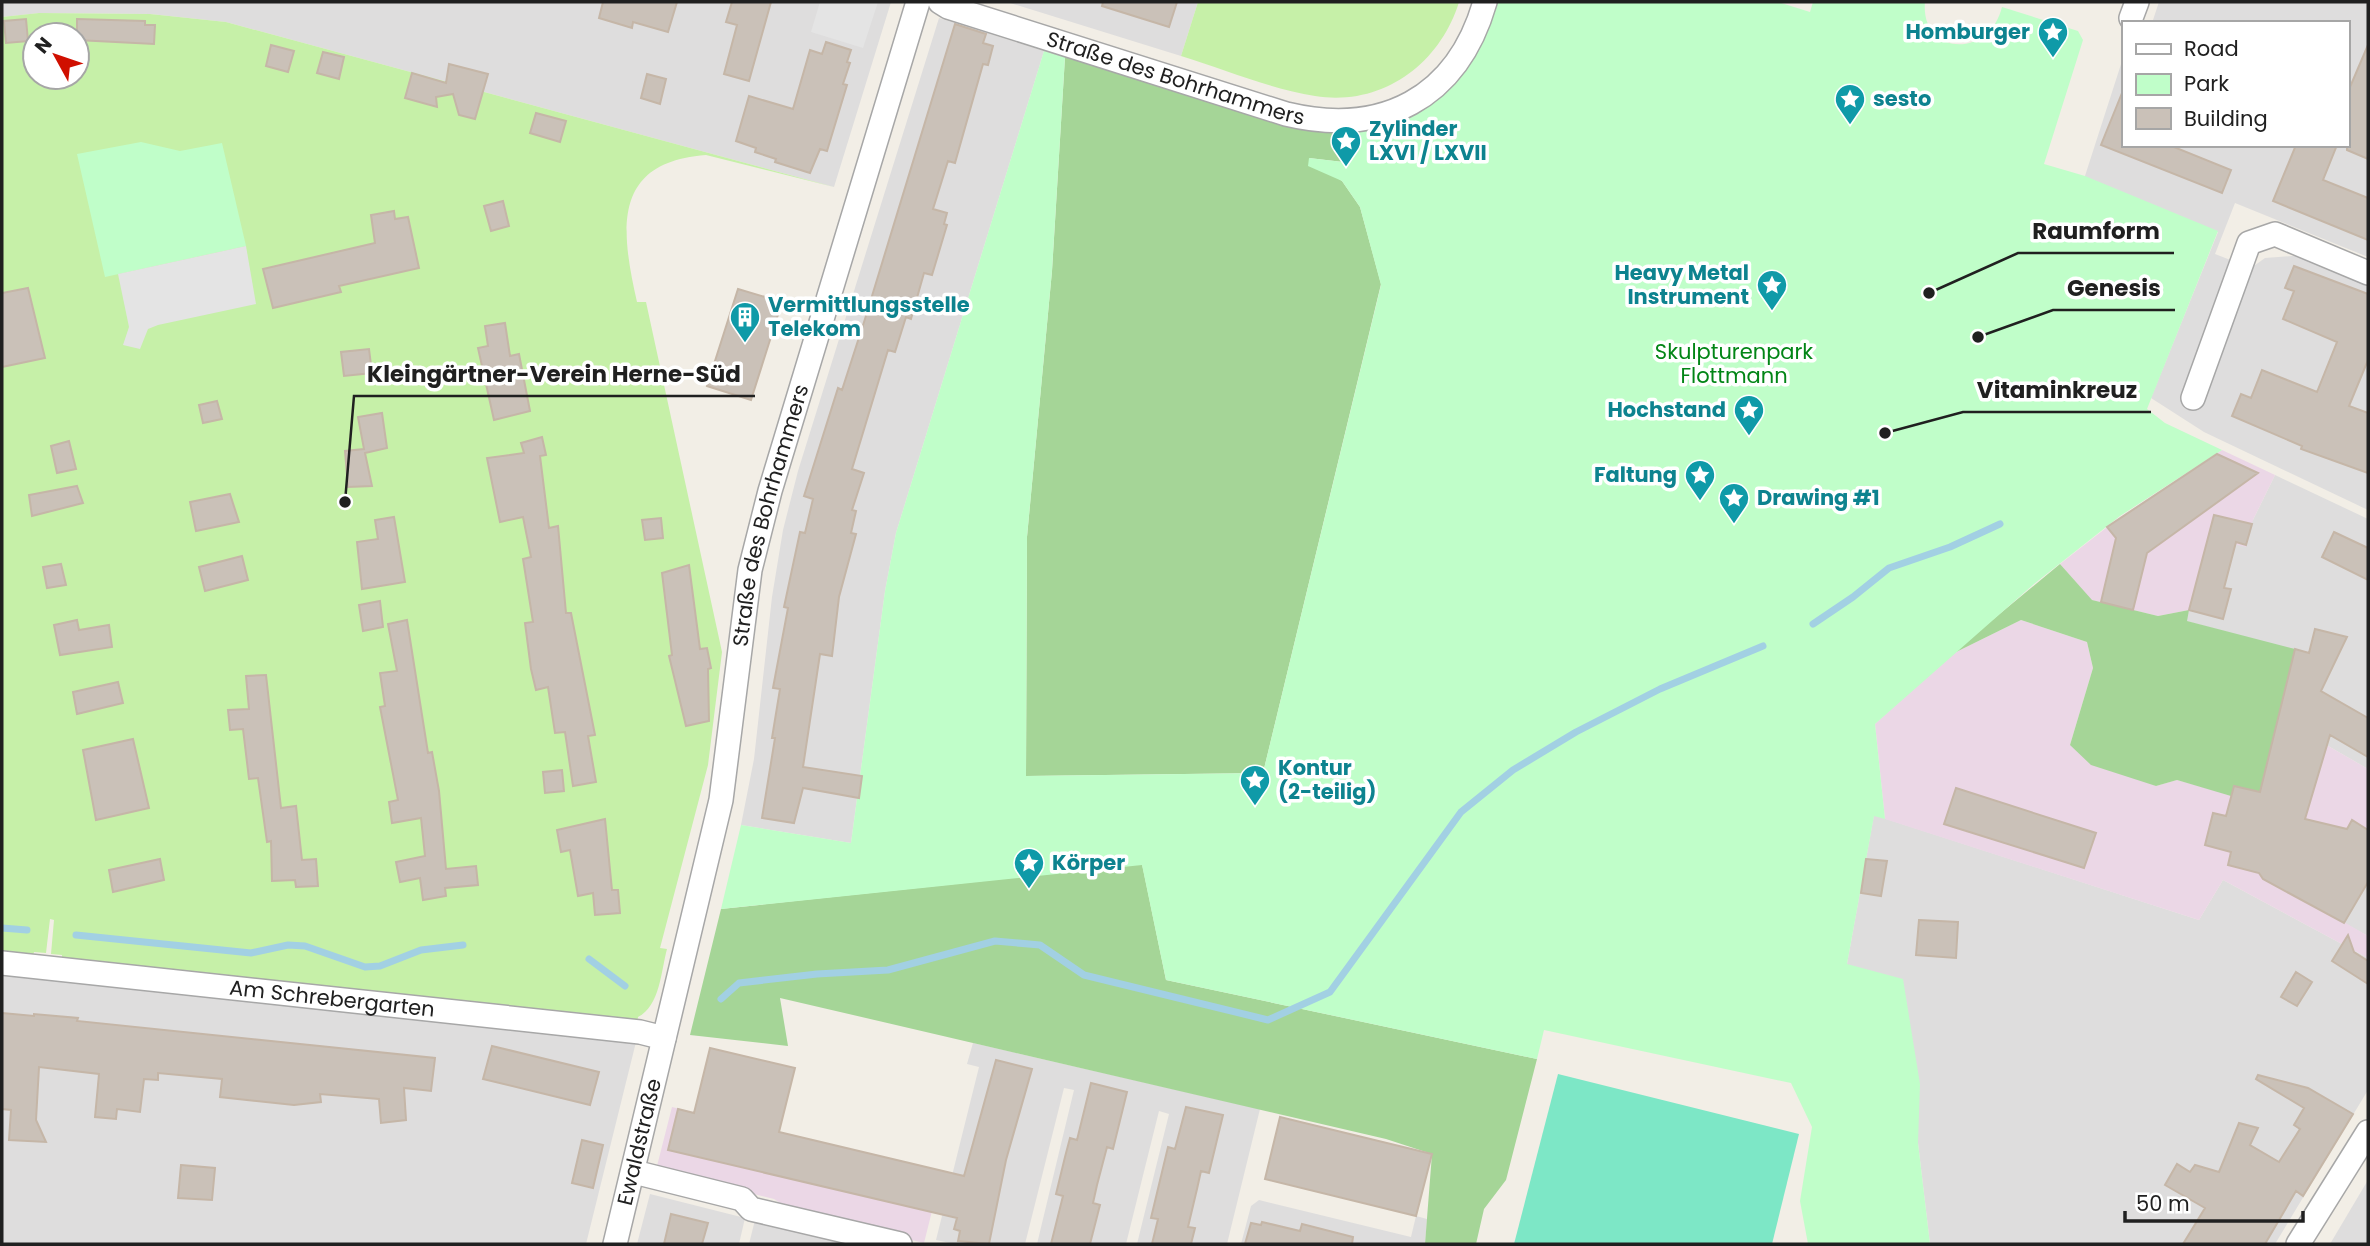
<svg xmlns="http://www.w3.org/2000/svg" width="2370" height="1246" viewBox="0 0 2370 1246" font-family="Poppins,sans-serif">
<rect width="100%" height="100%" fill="#f2eee6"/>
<path fill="#dedddd" d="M 2,2 L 891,2 L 834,187 L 226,22 L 150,14 L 40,13 L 2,17 Z
M 1007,2 L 1198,2 L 1181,56 Z
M 2159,2 L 2368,2 L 2368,257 L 2235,203 L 2215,254 L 2251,268 L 2265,258 L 2306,255 L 2368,280 L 2368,510 L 2204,432 L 2151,398 L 2218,232 L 2084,179 L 2123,58 L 2123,145 L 2347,145 L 2347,23 L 2152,23 Z
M 939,18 L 1044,51 L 896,533 L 885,591 L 851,843 L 741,825 L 754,759 L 772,597 L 783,530 L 798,471 Z
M 2275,475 L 2368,519 L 2368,769 L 2304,732 L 2334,661 L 2186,621 L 2208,537 L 2253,520 Z
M 1874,815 L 2199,920 L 2223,880 L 2368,958 L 2368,1090 L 2275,1244 L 1930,1244 L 1918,1143 L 1918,1107 L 1847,964 Z
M 2368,882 L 2368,936 L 2344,923 Z
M 2,973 L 636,1042 L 586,1244 L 2,1244 Z
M 973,1043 L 1260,1109 L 1227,1244 L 1137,1244 L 1169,1114 L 1159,1111 L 1126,1244 L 1037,1244 L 1074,1090 L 1064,1088 L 1025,1244 L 955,1244 L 936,1240 L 979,1067 L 967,1064 Z
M 2368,1180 L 2368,1244 L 2330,1244 Z
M 650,1194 L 745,1218 L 739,1244 L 637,1244 Z
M 1259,1200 L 1411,1237 L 1416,1216 L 1427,1219 L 1425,1244 L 1241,1244 L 1251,1206 Z
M 755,1220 L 840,1241 L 840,1244 L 749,1244 Z"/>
<path fill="#ebd7e6" d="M 2222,450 L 2275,475 L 2253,520 L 2246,547 L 2209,538 L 2189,610 L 2158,616 L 2091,600 L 2060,564 L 2120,517 Z
M 2021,620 L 2087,642 L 2093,668 L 2070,745 L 2156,786 L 2177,780 L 2232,795 L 2234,786 L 2335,661 L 2304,732 L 2368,769 L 2368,882 L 2344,922 L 2368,936 L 2368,958 L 2223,880 L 2199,920 L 1885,819 L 1875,724 L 1950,655 Z
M 672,1107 L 942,1171 L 924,1243 L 793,1211 L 774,1199 L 656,1170 Z"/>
<path fill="#c6f0a8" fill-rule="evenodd" d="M 1198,2 L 1459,2 C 1440,64 1382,107 1315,96 C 1270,89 1224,69 1181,56 Z
M 39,13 L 150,14 L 226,22 L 834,187 L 706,155 C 611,162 621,231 637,302 L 646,302 L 722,652 L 708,765 L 660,948 L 667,949 C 661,971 660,1006 638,1017 L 637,1023 L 248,983 L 228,975 L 62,958 L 62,955 L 51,954 L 54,920 L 50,919 L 46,953 L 34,952 L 33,956 L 2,952 L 2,17 ZM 35,35 L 77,35 L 77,77 L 35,77 Z"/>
<path fill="#a5d597" d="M 1065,57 L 1302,130 L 1351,133 L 1360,145 L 1354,157 L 1343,162 L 1309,158 L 1342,181 L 1360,207 L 1381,284 L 1263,773 L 1026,776 L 1027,537 L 1052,271 Z
M 2060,564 L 2092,600 L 2158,616 L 2189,610 L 2187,621 L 2295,649 L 2260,792 L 2235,786 L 2231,796 L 2177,780 L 2156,786 L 2091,765 L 2070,745 L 2093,668 L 2087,642 L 2021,620 L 1950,655 Z
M 1142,864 L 1166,980 L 1537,1059 L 1506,1180 L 1484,1209 L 1476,1244 L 1425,1244 L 1432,1154 L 1386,1139 L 780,998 L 788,1046 L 690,1035 L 721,909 Z"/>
<path fill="#c0fec9" d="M 1497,2 L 1778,2 L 1810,12 L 1813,2 L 1925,2 C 1920,55 1989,60 2002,7 L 2078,31 L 2083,40 L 2044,164 L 2085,176 L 2218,231 L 2147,409 L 2165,423 L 2222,450 L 2120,516 L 2034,584 L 1875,724 L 1885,819 L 1874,816 L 1847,964 L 1903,979 L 1920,1084 L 1918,1143 L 1930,1244 L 1808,1244 L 1800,1201 L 1812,1127 L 1791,1083 L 1544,1030 L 1537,1059 L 1166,980 L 1142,865 L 721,909 L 741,825 L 851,843 L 885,591 L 896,533 L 1044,51 L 1065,57 L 1052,271 L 1027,537 L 1026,776 L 1263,773 L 1381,285 L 1360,207 L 1342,181 L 1308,166 L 1309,158 L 1343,162 L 1354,157 L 1360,145 L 1351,133 C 1427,121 1474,73 1497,2 Z
M 141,142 L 180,151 L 222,143 L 246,246 L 105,277 L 77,154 Z"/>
<path fill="#7de7c6" d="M 1558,1074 L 1799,1134 L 1772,1244 L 1514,1244 Z"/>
<path fill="#e4e4e4" d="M 820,2 L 878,2 L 863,48 L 811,32 Z
M 246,246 L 256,304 L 158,325 L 148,329 L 140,349 L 123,345 L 129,327 L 118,274 Z"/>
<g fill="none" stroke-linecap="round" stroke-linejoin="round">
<path stroke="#a2d0e3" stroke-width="7" d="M 1813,624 L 1853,597 L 1889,568 L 1950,547 L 2000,524
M 2,928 L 27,930
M 76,935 L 251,953 L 288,945 L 305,946 L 365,967 L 380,966 L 421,950 L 463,945
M 589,959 L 625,986
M 721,999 L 739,983 L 817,974 L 888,970 L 995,941 L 1040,945 L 1084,975 L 1268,1020 L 1330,992 L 1461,812 L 1513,770 L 1576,732 L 1660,689 L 1763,646"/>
</g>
<path fill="#cac1b8" stroke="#c5b6a7" stroke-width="2" d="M 603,2 L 677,2 L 668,32 L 633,22 L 632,28 L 599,18 Z
M 732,2 L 771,2 L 749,81 L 724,74 L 737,25 L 726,22 Z
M 1103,2 L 1177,2 L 1169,27 L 1102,6 Z
M 26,19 L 28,41 L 6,43 L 4,21 Z
M 77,19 L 145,21 L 145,25 L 155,25 L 154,44 L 77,40 Z
M 955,24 L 986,34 L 983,43 L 993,46 L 988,65 L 983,64 L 955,163 L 948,161 L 933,209 L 947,213 L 944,224 L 947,225 L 932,275 L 924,273 L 911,319 L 906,317 L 895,352 L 888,350 L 852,469 L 864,473 L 852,510 L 856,511 L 851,533 L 856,534 L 839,597 L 832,656 L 820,654 L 803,767 L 862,776 L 859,798 L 803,788 L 794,823 L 762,818 L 775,738 L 772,738 L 780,689 L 773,688 L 788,608 L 784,607 L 800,532 L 805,533 L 813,499 L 804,496 L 838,388 L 842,390 L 865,319 Z
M 826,42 L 851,50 L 847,62 L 850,63 L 843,84 L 847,85 L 827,151 L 820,149 L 810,173 L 775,162 L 776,159 L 755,152 L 756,148 L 736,141 L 749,96 L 793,109 L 810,50 L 822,54 Z
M 271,45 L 294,51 L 288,72 L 266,66 Z
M 2368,45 L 2368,159 L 2347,150 L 2347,94 Z
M 323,52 L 344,57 L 339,79 L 317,73 Z
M 449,64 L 488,74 L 475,119 L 459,115 L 453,94 L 436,97 L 437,107 L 405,98 L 412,73 L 446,83 Z
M 647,74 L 666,79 L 660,104 L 641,98 Z
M 2122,93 L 2123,145 L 2169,145 L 2231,170 L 2222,193 L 2101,145 Z
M 536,113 L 566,121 L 560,142 L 530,133 Z
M 2296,145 L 2337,145 L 2323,180 L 2368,198 L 2368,240 L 2273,201 Z
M 503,201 L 509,226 L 491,231 L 484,206 Z
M 394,211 L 395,219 L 408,217 L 419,268 L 339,286 L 341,292 L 273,308 L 263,269 L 375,243 L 371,215 Z
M 2294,266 L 2368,294 L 2368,360 L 2349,406 L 2368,413 L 2368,473 L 2301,449 L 2302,446 L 2232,416 L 2241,394 L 2251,398 L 2262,370 L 2317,392 L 2337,342 L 2283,319 L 2294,291 L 2285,288 Z
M 28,288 L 45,358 L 2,367 L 2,293 Z
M 738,289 L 782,302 L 751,400 L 707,386 Z
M 505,323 L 510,356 L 519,354 L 530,411 L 494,420 L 478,348 L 488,346 L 485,326 Z
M 369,349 L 372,373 L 344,376 L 341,352 Z
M 217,401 L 222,419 L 203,423 L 199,405 Z
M 382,413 L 387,448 L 365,453 L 372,486 L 348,487 L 345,451 L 364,449 L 358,417 Z
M 542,437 L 546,455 L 540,456 L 549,528 L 558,526 L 566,613 L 571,613 L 595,735 L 588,736 L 596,782 L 573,786 L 565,732 L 555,733 L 548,687 L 536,690 L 531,669 L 525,623 L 533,622 L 523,559 L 531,557 L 523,517 L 500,522 L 487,458 L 524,453 L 521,443 Z
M 69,441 L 76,469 L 57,473 L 51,446 Z
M 2217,454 L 2258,473 L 2147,553 L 2133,610 L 2101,602 L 2116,538 L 2107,527 Z
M 77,486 L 83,503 L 32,516 L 29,495 Z
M 230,494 L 239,522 L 196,531 L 190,502 Z
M 2214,515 L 2252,524 L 2246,545 L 2236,542 L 2224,588 L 2231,589 L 2223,619 L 2189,610 Z
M 394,517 L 405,582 L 362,589 L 357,542 L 378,539 L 375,520 Z
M 661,518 L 663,538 L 645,540 L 642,520 Z
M 2334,532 L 2368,548 L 2368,580 L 2322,557 Z
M 242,556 L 248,580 L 205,591 L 199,567 Z
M 61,564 L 66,585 L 47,588 L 43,567 Z
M 689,565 L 700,649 L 707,648 L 711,668 L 708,669 L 709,721 L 686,726 L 669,656 L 672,655 L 662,573 Z
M 380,601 L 383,627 L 363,631 L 359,605 Z
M 77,620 L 79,630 L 109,625 L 112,647 L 60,655 L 54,625 Z
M 407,620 L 428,753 L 432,752 L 439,791 L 446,869 L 476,866 L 478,885 L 445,888 L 446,896 L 423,900 L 420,878 L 400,882 L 396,862 L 425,856 L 421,818 L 392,823 L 389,802 L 398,800 L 380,707 L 385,706 L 380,673 L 397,671 L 388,624 Z
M 2315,629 L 2347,637 L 2321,691 L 2368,718 L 2368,757 L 2330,735 L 2305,819 L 2347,829 L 2352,820 L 2368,830 L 2368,882 L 2344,923 L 2263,879 L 2259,873 L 2228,865 L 2231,852 L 2205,845 L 2213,813 L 2226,816 L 2234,786 L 2260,792 L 2295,649 L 2309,653 Z
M 266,675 L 281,808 L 296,806 L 302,860 L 316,859 L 318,886 L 296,887 L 295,880 L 272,881 L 271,841 L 267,842 L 258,778 L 249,779 L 243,729 L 230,730 L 228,710 L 249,709 L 246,676 Z
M 118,682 L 123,703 L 77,714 L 73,692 Z
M 133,739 L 149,808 L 96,820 L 83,750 Z
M 562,770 L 564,791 L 545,793 L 543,772 Z
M 1956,788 L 2096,833 L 2084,868 L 1944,824 Z
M 605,819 L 612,890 L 618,890 L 620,913 L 595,915 L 593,893 L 578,896 L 570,850 L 561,852 L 557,830 Z
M 160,859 L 164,880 L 113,892 L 109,870 Z
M 1866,859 L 1887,861 L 1881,896 L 1861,893 Z
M 1919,920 L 1958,922 L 1956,958 L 1916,955 Z
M 2348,935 L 2354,952 L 2368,961 L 2368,984 L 2332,961 Z
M 2296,972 L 2312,982 L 2297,1006 L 2281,997 Z
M 2,1013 L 34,1016 L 34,1014 L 78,1018 L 77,1021 L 435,1058 L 431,1091 L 404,1088 L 406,1120 L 381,1123 L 379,1099 L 320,1094 L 321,1102 L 294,1105 L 220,1097 L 222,1079 L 158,1073 L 158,1080 L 144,1079 L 140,1112 L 117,1109 L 116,1119 L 95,1117 L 99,1074 L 39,1067 L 36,1120 L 46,1142 L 9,1140 L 11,1110 L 2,1109 Z
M 492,1046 L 599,1072 L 590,1105 L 483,1079 Z
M 710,1048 L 795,1068 L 779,1132 L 964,1176 L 996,1060 L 1032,1069 L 1006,1160 L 989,1244 L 958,1241 L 960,1231 L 954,1229 L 957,1218 L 668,1150 L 678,1109 L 694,1113 Z
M 2258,1075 L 2308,1088 L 2353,1114 L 2303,1196 L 2296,1191 L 2265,1244 L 2183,1244 L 2205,1208 L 2165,1185 L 2177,1164 L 2190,1172 L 2195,1165 L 2219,1172 L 2239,1123 L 2258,1128 L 2250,1145 L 2279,1162 L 2300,1129 L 2294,1125 L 2304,1108 L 2256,1079 Z
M 1091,1083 L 1127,1092 L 1113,1149 L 1107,1147 L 1097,1185 L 1093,1203 L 1100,1205 L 1090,1244 L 1051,1244 L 1063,1196 L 1056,1194 L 1065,1157 L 1070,1138 L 1077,1140 Z
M 1186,1107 L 1223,1115 L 1209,1173 L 1201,1171 L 1197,1189 L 1188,1227 L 1195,1228 L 1191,1244 L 1152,1244 L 1158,1219 L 1151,1218 L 1168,1147 L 1175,1149 Z
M 1280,1117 L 1432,1154 L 1416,1216 L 1265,1179 Z
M 582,1140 L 603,1145 L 593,1188 L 572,1183 Z
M 181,1165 L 215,1168 L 212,1200 L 178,1198 Z
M 671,1214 L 708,1223 L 702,1244 L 664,1244 Z
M 1262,1222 L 1300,1231 L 1302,1224 L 1353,1237 L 1352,1244 L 1245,1244 L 1251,1223 L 1261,1225 Z"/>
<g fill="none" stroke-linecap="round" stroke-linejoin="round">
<g stroke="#a7a7a7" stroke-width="26">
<g id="street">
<path id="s1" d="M 940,2 L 948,7 L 1286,114 C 1382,137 1457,99 1485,2"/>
<path d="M 2131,18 L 2137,2"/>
<path d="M 2193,398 L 2249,243 L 2275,234 L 2368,273"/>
<path id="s2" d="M 2,963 L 640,1032 L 664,1038"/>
<path d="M 634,1172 L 742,1199 L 751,1209 L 900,1244"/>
<path id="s3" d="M 615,1244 L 721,800 L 750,570 L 770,491 L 918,2"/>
<path d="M 2298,1244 L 2368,1132"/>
</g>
</g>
<use href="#street" stroke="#fff" stroke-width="23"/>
</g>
<defs>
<g id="sight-pin" transform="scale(1.575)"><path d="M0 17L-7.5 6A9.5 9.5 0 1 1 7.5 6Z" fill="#0f9aa8" stroke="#fff"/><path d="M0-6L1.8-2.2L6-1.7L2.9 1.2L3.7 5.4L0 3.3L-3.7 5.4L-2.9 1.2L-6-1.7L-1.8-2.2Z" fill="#fff"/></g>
<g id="building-pin" transform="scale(1.575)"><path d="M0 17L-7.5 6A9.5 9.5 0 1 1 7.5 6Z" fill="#0f9aa8" stroke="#fff"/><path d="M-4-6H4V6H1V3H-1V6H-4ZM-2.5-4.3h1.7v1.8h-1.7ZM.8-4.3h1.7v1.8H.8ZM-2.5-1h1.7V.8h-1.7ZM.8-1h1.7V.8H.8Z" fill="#fff"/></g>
</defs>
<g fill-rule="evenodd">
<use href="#sight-pin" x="2053" y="32"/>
<use href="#sight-pin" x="1850" y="99"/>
<use href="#sight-pin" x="1346" y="141"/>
<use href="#sight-pin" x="1772" y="285"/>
<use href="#building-pin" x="745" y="317"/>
<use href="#sight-pin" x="1749" y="410"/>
<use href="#sight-pin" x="1700" y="475"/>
<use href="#sight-pin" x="1734" y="498"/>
<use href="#sight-pin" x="1255" y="780"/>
<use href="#sight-pin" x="1029" y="863"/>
</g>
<g text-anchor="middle" stroke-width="7" stroke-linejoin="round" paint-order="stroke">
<g font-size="21" font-weight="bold" fill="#0d838f" stroke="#fff" text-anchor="start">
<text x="2030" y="39" text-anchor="end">Homburger</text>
<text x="1873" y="106">sesto</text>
<text x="1369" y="136">Zylinder<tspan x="1369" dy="24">LXVI / LXVII</tspan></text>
<text x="1749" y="280" text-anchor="end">Heavy Metal<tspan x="1749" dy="24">Instrument</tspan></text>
<text x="768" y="312">Vermittlungsstelle<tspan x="768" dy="24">Telekom</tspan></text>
<text x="1726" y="417" text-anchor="end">Hochstand</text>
<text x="1677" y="482" text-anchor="end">Faltung</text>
<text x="1757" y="505">Drawing #1</text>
<text x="1278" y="775">Kontur<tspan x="1278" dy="24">(2-teilig)</tspan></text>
<text x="1052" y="870">Körper</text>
</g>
<g font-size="21" fill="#202020" stroke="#fff">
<text dy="7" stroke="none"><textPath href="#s1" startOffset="248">Straße des Bohrhammers</textPath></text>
<text dy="7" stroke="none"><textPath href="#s3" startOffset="746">Straße des Bohrhammers</textPath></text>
<text dy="7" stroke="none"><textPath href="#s2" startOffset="332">Am Schrebergarten</textPath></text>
<text dy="7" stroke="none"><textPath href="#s3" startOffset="105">Ewaldstraße</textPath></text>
</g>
<g font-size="21" fill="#028516" stroke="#fff">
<text x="1734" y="359">Skulpturenpark<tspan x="1734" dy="24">Flottmann</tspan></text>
</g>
</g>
<path fill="none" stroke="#202020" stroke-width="2.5" d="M1929 293L2018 253H2174M1978 337L2053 310H2175M345 502L354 396H755M1885 433L1963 412H2151"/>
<g fill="#202020" stroke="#fff" stroke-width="2.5">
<circle cx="1929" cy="293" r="7"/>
<circle cx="1978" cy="337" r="7"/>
<circle cx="345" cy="502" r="7"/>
<circle cx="1885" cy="433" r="7"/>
</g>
<g font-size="23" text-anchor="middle" font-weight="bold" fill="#202020" stroke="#fff" stroke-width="7" stroke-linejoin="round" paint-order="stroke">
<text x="2096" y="239">Raumform</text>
<text x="2114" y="296">Genesis</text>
<text x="554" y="382">Kleingärtner-Verein Herne-Süd</text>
<text x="2057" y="398">Vitaminkreuz</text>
</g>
<rect width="2370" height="1246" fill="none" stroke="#202020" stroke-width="7"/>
<rect x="2122" y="21" width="228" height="126" fill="#ffffff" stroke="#a6a6a6" stroke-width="2"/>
<rect x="2136" y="44" width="35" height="10" fill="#ffffff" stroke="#a6a6a6" stroke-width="2"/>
<text x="2184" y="56" font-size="21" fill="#202020">Road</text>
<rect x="2136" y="74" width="35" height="21" fill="#c0fec9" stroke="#a6a6a6" stroke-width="2"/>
<text x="2184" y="91" font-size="21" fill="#202020">Park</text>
<rect x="2136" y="108" width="35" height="21" fill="#cac1b8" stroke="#a6a6a6" stroke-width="2"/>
<text x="2184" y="126" font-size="21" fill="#202020">Building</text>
<g transform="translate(56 56) rotate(310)"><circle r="33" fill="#ffffff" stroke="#a6a6a6" stroke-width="2"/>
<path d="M0-5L12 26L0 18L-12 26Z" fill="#d00f00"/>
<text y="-10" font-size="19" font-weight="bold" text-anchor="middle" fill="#202020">N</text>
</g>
<path d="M2125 1211v10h178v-10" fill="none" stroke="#202020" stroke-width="3.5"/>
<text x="2136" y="1211" font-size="21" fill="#202020" stroke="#ffffff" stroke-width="5" paint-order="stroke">50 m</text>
</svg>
